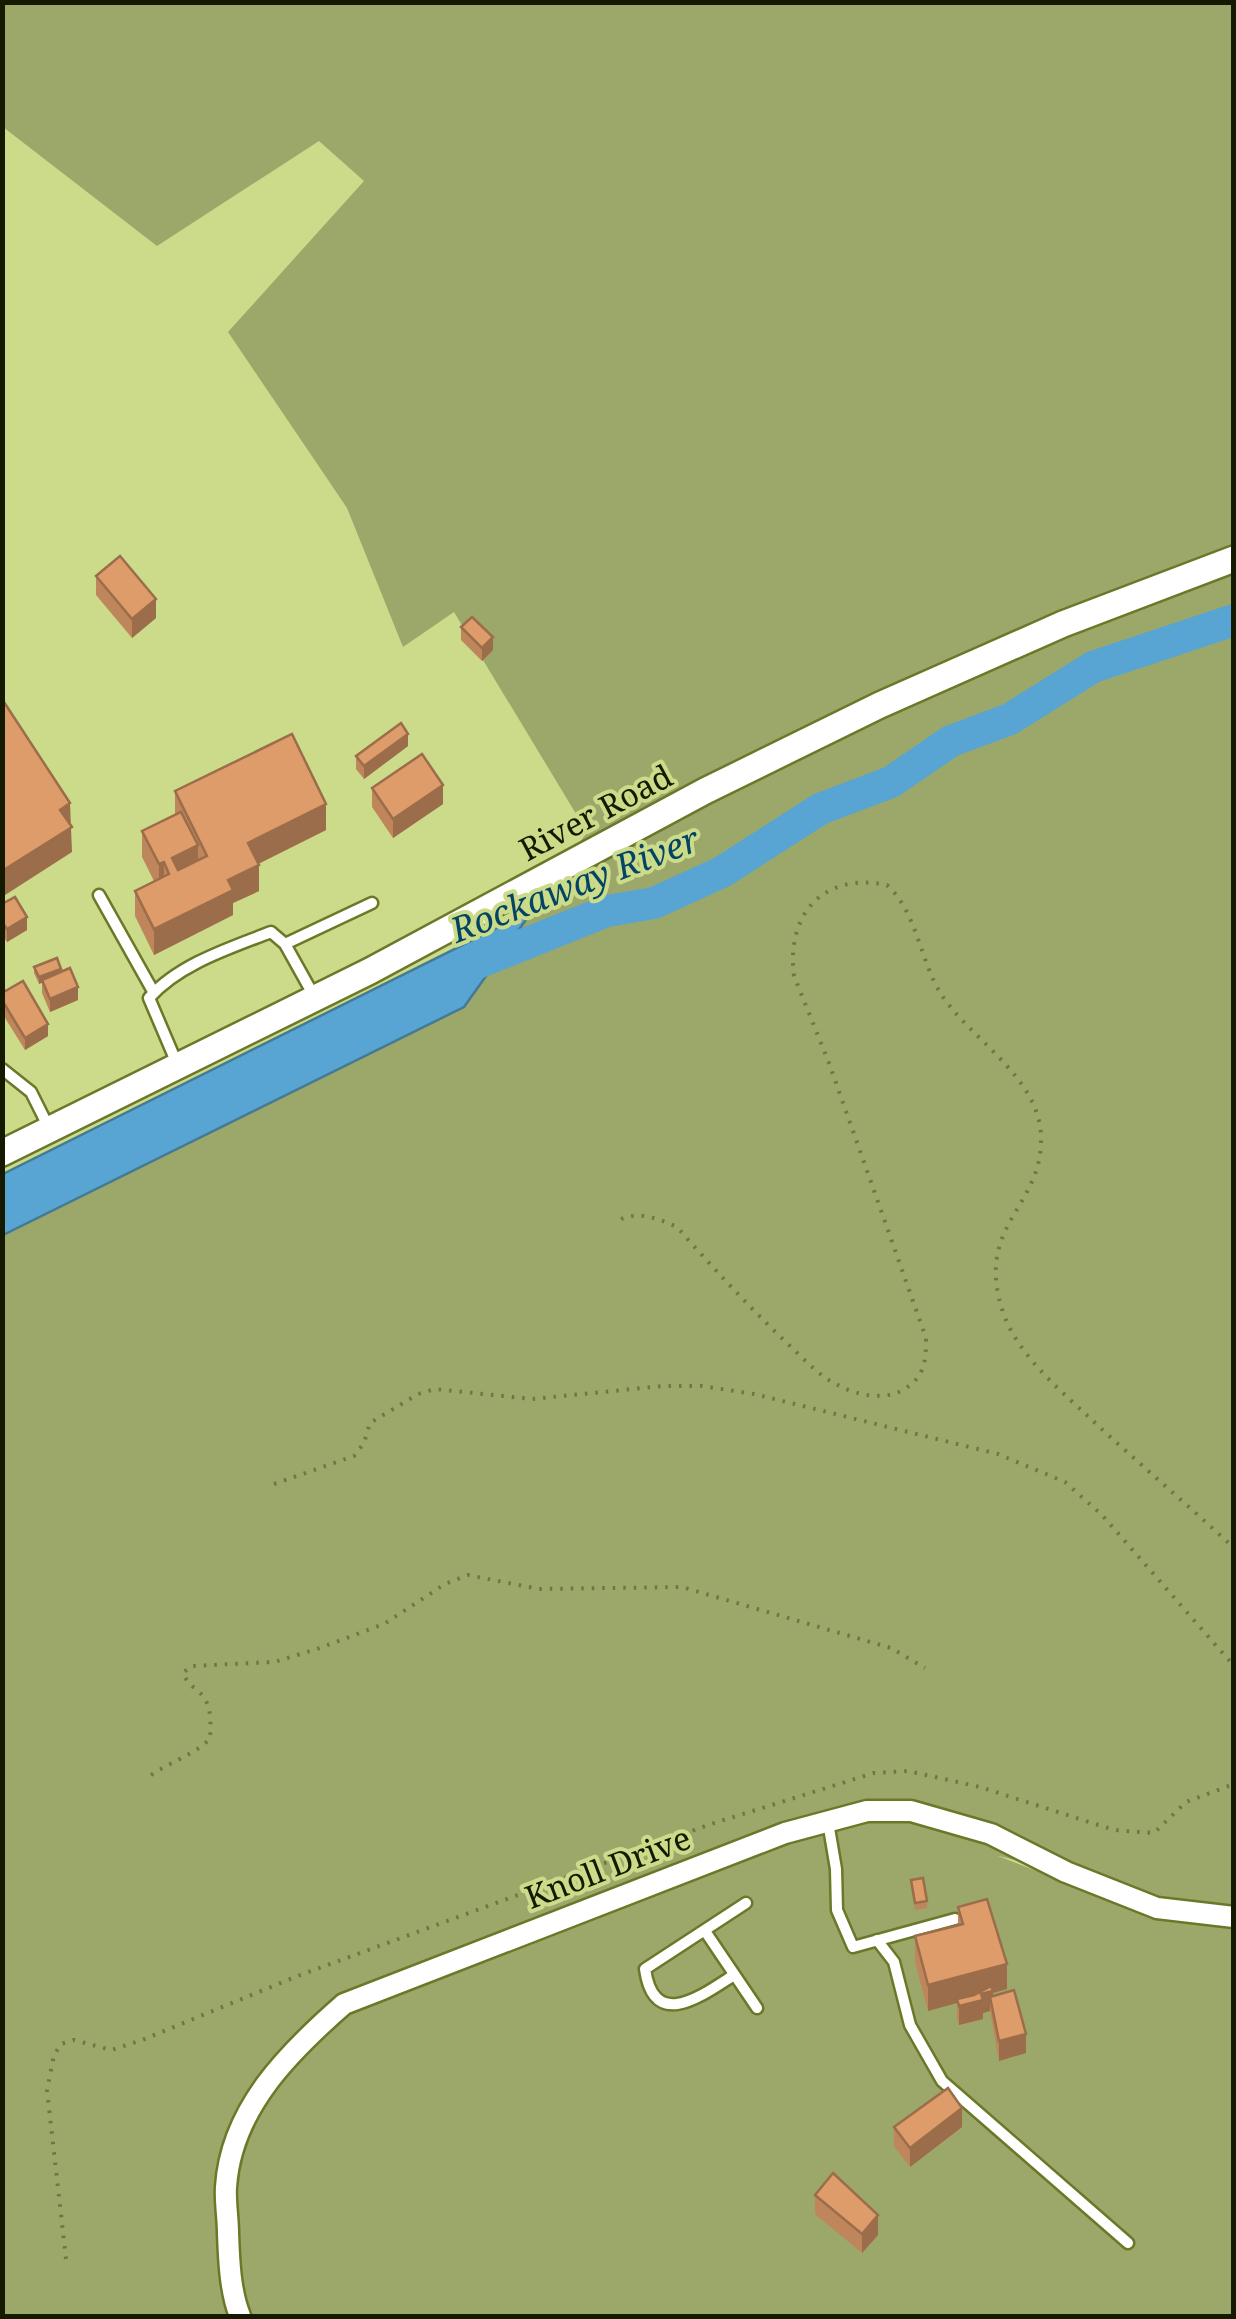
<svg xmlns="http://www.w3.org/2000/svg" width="1236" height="2319" viewBox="0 0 1236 2319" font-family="'Noto Serif',serif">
<rect width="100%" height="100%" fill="#cbdb8a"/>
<path fill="#9ba86a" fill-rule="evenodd" d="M 3,3 L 1233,3 L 1233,2316 L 3,2316 L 3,1235 L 464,1007 L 587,832 L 454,612 L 403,647 L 347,508 L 228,332 L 364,181 L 319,141 L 157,246 L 3,127 ZM 998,1856 L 999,1856 L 1230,1916 L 1155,1917 Z"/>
<path fill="#58a4d3" stroke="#447a94" stroke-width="2.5" d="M 533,910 L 464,1007 L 3,1235 L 3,1174 Z"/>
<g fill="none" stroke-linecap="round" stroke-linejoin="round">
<path stroke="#58a4d3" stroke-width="32" d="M 460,970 L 607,911 L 654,903 L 722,872 L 820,809 L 891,782 L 951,741 L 1010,719 L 1093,667 L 1234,620"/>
<g stroke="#6b7827" stroke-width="15">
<path id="service" d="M 99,895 L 154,993
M 285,944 L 372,903
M 178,1066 L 149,998 C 179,964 230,948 271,932 L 285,944 L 314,996
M 2,1069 L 31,1092 L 50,1130
M 828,1822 L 836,1869 L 837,1910 L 853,1947 L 955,1919
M 705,1931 L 757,2008
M 877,1940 L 894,1962 L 910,2025 L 942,2081 L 1128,2243
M 734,1975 C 704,1994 654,2033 645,1969 L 746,1903"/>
</g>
<g stroke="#6b7827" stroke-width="25">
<path id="minor" d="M 240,2316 C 230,2291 229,2260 228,2233 C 228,2218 225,2202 226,2187 C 231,2109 289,2052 344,2004 L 785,1833 L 867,1811 L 911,1811 L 991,1834 L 1066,1872 L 1157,1908 L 1234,1917"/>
</g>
<g stroke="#6b7827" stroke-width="30">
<path id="tertiary" d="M 2,1153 L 370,971 L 705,791 L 880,705 L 1063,624 L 1234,559"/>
</g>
<path stroke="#6d7743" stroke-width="4" stroke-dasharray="2.5 8" stroke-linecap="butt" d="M 621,1219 C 640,1211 659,1219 677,1227 C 713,1268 749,1307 789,1345 C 804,1359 818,1375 836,1384 C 855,1395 883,1401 903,1390 C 925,1377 926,1361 926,1338 L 829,1063 L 794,976 C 786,913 824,872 887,885 C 917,912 920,961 941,994 C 970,1039 1038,1076 1041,1135 C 1044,1209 972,1224 1004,1315 C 1019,1356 1061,1391 1092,1420 C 1138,1463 1187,1504 1234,1548
M 274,1484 L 354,1456 L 364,1443 L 370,1423 L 418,1394 L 435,1389 L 532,1399 L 663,1386 L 702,1386 L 754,1394 L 998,1454 L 1065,1482 L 1102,1515 L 1234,1666
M 151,1775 C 172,1761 192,1756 210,1739 C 211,1723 212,1703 199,1692 C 190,1684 188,1684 183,1673 L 191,1666 L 274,1662 L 317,1649 L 384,1624 L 445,1584 L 468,1575 L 539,1589 L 682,1587 L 891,1648 L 925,1668
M 66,2259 L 47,2090 L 54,2055 L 61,2044 L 74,2040 L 111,2050 L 142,2040 L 295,1977 L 711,1824 L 874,1773 L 908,1771 L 980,1787 L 1114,1830 L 1154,1833 L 1186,1802 L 1234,1784"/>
<use href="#service" stroke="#fff" stroke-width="10"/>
<use href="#minor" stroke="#fff" stroke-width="20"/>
<use href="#tertiary" stroke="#fff" stroke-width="25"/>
</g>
<path fill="#be865a" d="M 96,576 L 156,618 L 132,638 L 96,595 Z
M 461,627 L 493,650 L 482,661 L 461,640 Z
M 408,746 L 364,779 L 356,769 L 356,756 Z
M 372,788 L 443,804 L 393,838 L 372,807 Z
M 175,791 L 326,830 L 258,864 L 259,891 L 233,903 L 233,915 L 154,955 L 135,916 L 135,891 L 154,881 L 142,857 L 142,831 L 175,815 Z
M 2,904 L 27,930 L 7,942 L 2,935 Z
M 34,967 L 61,972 L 78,1000 L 50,1012 L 42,993 L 42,982 L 39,984 L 34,973 Z
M 2,993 L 48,1036 L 25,1050 L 2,1013 Z
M 911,1880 L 927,1901 L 927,1908 L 915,1910 Z
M 958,1907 L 1007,1989 L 993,1993 L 993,1996 L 1026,2053 L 999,2061 L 990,2011 L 983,2013 L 983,2019 L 959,2025 L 957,2018 L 957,2003 L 928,2011 L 915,1962 L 915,1936 L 958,1925 Z
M 894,2127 L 962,2127 L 910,2167 L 894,2146 Z
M 815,2195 L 878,2235 L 862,2253 L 815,2214 Z"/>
<path fill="#9b6d4a" d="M 156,599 L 156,618 L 132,638 L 132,619 Z
M 493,637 L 493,650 L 482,661 L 482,648 Z
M 408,734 L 408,746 L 364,779 L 364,766 Z
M 443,785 L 443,804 L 393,838 L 393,819 Z
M 70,803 L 72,852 L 2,897 L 2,871 L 60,810 Z
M 326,804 L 326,830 L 248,869 L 248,843 Z
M 198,845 L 198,871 L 172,883 L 172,858 Z
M 164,862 L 164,887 L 159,890 L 159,864 Z
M 259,865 L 259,891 L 233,903 L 233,915 L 154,955 L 154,929 L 228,880 Z
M 27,917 L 27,930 L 7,942 L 7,929 Z
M 61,969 L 61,976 L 39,984 L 39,977 Z
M 78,987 L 78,1000 L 50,1012 L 50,999 Z
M 48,1024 L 48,1036 L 25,1050 L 25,1038 Z
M 1007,1964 L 1007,1989 L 993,1993 L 993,2010 L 990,1997 L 990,2011 L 983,2013 L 983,2019 L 959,2025 L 959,2006 L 957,1999 L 957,2003 L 928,2011 L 928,1985 Z
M 1026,2034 L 1026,2053 L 999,2061 L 999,2041 Z
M 962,2108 L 962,2127 L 910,2167 L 910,2148 Z
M 878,2215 L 878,2235 L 862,2253 L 862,2234 Z"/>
<path fill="#dd9c69" stroke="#9b6d4a" stroke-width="2.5" d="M 120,556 L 156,599 L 132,619 L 96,576 Z
M 472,617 L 493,637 L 482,648 L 461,627 Z
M 2,699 L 70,803 L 60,810 L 72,827 L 2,871 Z
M 401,723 L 408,734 L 364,766 L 356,756 Z
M 292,734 L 326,804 L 248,843 L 259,865 L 228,880 L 233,890 L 154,929 L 135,891 L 169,874 L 164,862 L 159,864 L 142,831 L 181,812 L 198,845 L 172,858 L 178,870 L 207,856 L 175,791 Z
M 422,754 L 443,785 L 393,819 L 372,788 Z
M 15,897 L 27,917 L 7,929 L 2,922 L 2,904 Z
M 57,958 L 61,969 L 39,977 L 34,967 Z
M 70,968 L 78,987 L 50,999 L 42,980 Z
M 23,981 L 48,1024 L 25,1038 L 2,1000 L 2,993 Z
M 923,1878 L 927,1901 L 915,1903 L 911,1880 Z
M 987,1899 L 1007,1964 L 928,1985 L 915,1936 L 963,1924 L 958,1907 Z
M 991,1986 L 993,1991 L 981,1994 L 983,2000 L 959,2006 L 957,1999 L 974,1995 Z
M 1014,1990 L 1026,2034 L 999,2041 L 990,1997 Z
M 948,2088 L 962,2108 L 910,2148 L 894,2127 Z
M 833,2173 L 878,2215 L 862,2234 L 815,2195 Z"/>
<g text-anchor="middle" stroke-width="8" stroke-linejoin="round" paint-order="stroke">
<g font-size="32" fill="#151900" stroke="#cbdb8a">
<text transform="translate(596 813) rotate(-28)" y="11">River Road</text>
<text transform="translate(608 1868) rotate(-21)" y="11">Knoll Drive</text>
</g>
<g font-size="35" font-style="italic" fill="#034464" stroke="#cbdb8a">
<text transform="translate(575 885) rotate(-21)" y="12">Rockaway River</text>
</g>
</g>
<rect width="1236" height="2319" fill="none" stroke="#151900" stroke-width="10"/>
</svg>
